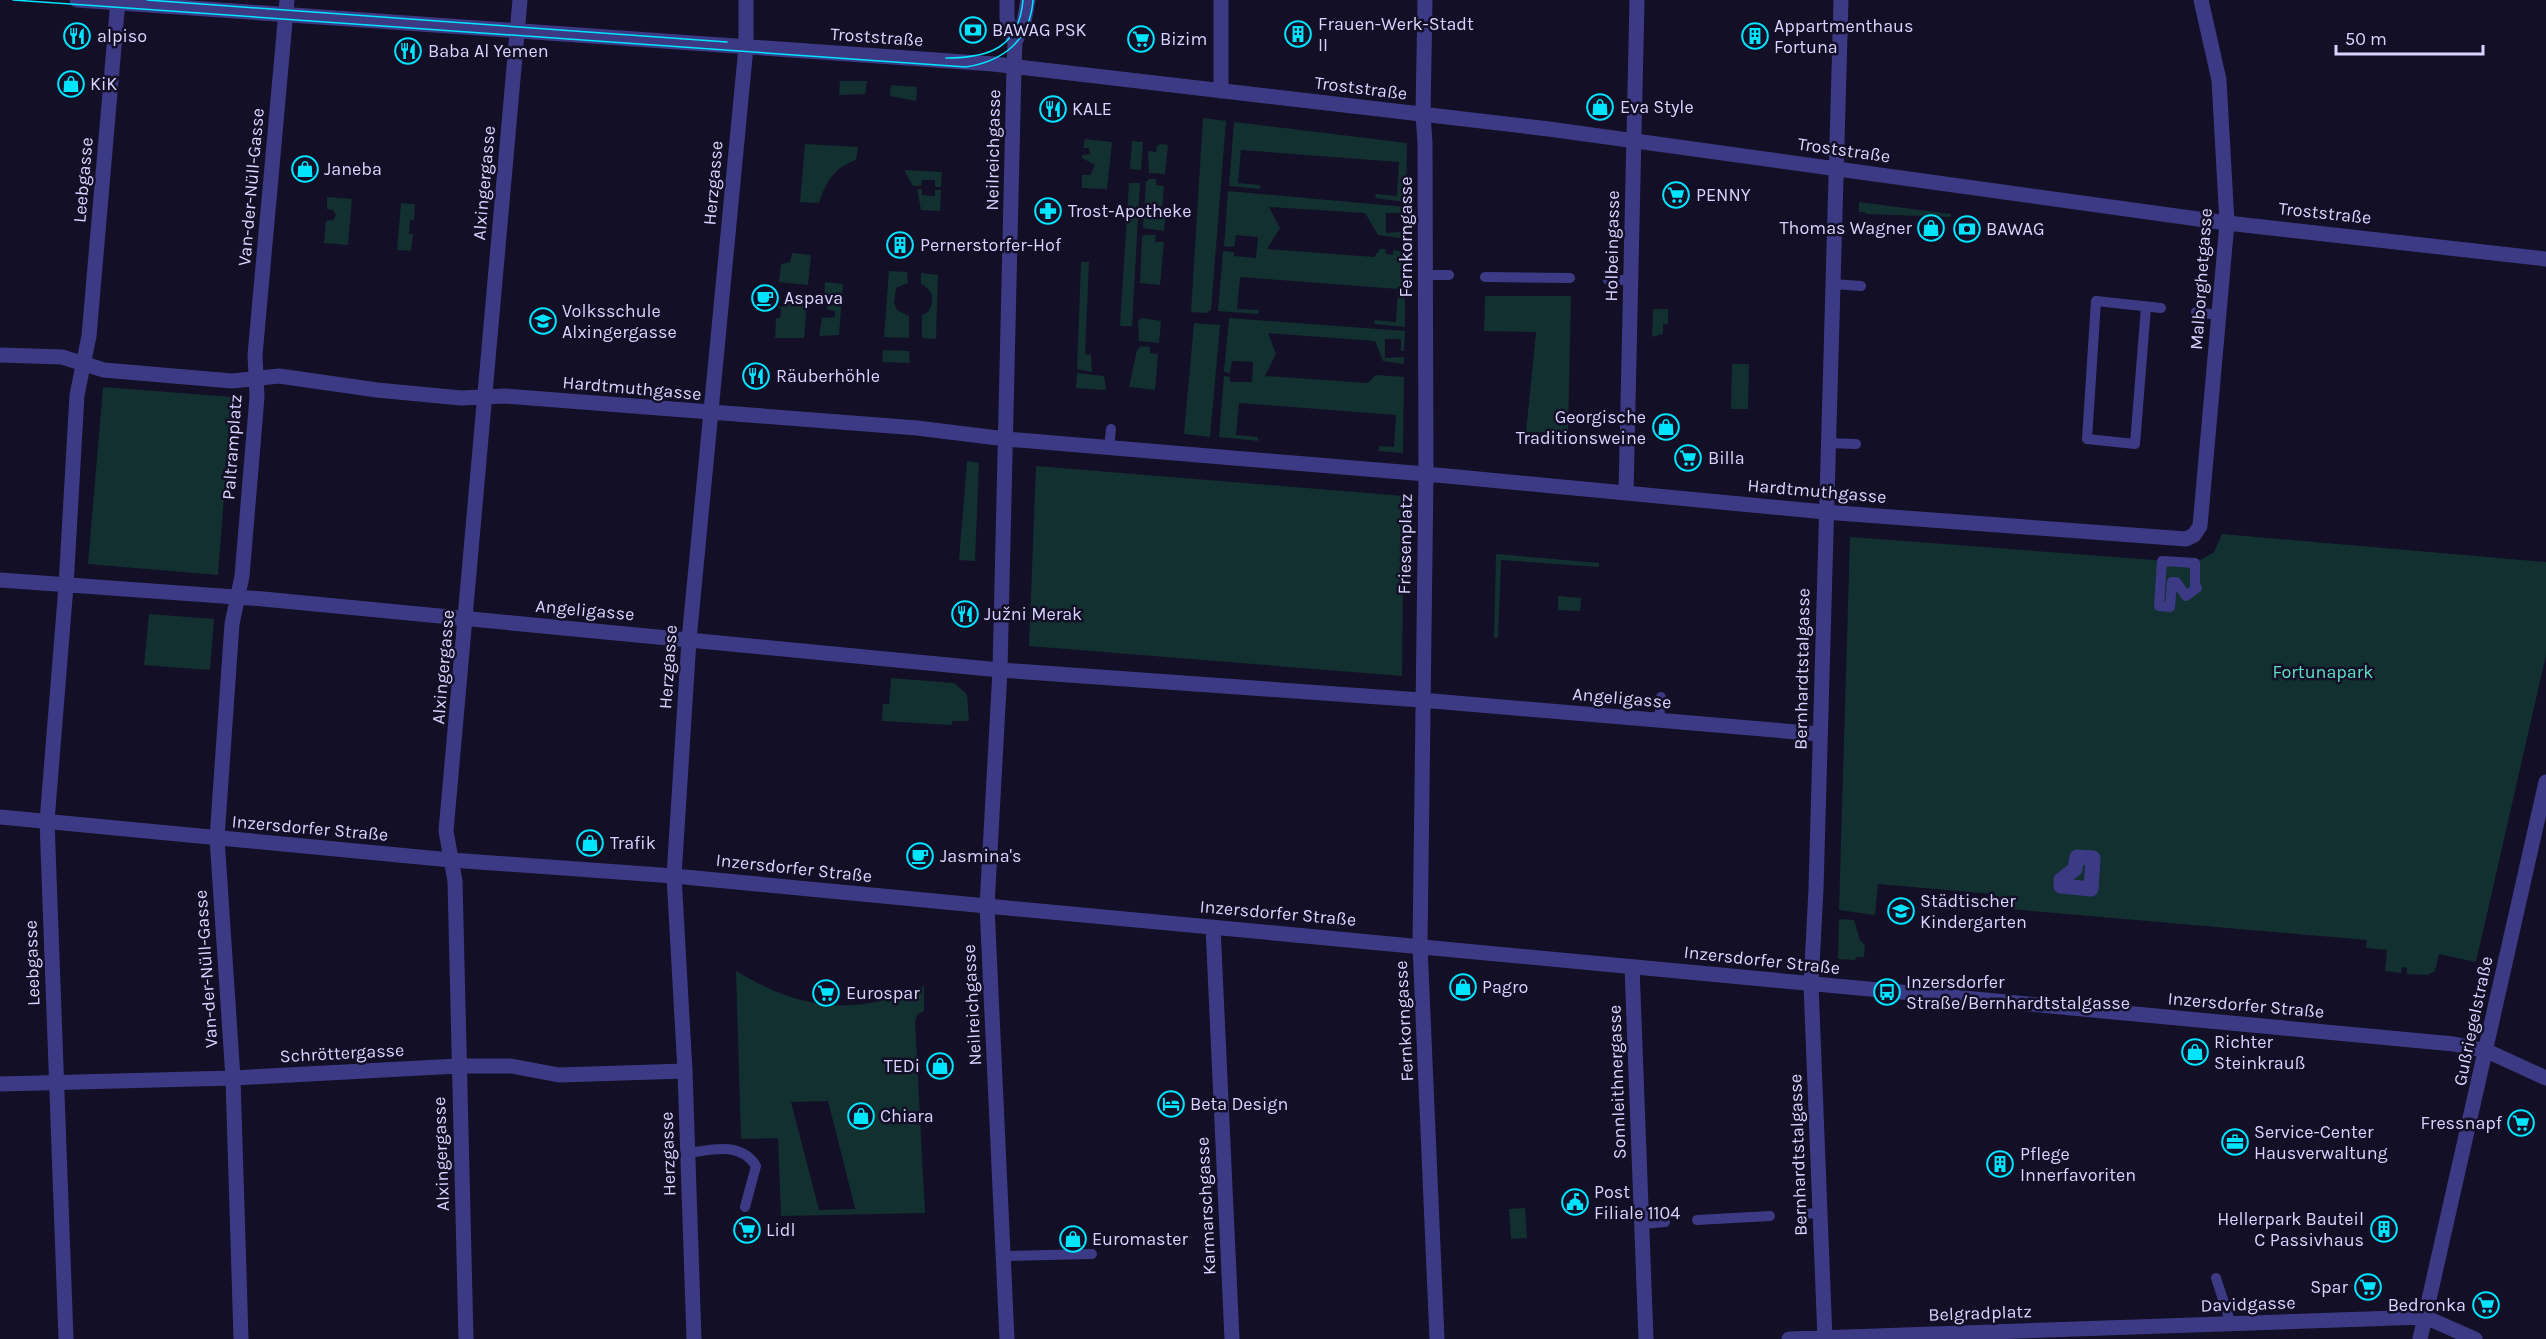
<svg xmlns="http://www.w3.org/2000/svg" width="2546" height="1339" viewBox="0 0 2546 1339" font-family="Karla,sans-serif">
<rect width="100%" height="100%" fill="#130f26"/>
<path fill="#12302f" fill-rule="evenodd" d="M 840,81 L 867,81 L 865,94 L 839,95 Z
M 891,85 L 917,87 L 916,101 L 890,96 Z
M 1203,118 L 1226,121 L 1211,310 L 1206,313 L 1191,312 Z
M 1234,122 L 1407,143 L 1406,202 L 1375,198 L 1376,194 L 1397,196 L 1399,162 L 1241,150 L 1238,183 L 1260,185 L 1260,189 L 1229,186 Z
M 1085,139 L 1112,142 L 1107,189 L 1082,188 L 1082,175 L 1090,175 L 1095,165 L 1082,158 L 1082,155 L 1090,154 L 1089,148 L 1083,148 Z
M 1132,141 L 1143,142 L 1141,170 L 1130,169 Z
M 805,144 L 858,147 L 856,160 C 834,168 826,181 819,203 L 800,202 Z
M 1161,144 L 1168,145 L 1165,174 L 1149,173 L 1148,151 L 1156,152 L 1157,146 Z
M 904,170 L 942,172 L 941,187 L 935,187 L 935,180 L 922,180 L 921,186 L 913,186 Z
M 1149,179 L 1156,179 L 1156,185 L 1164,186 L 1162,209 L 1166,210 L 1164,231 L 1143,228 L 1146,182 Z
M 1129,183 L 1140,183 L 1132,326 L 1120,326 Z
M 917,189 L 922,189 L 922,195 L 935,196 L 935,190 L 941,190 L 940,211 L 921,210 Z
M 1228,191 L 1406,207 L 1406,225 L 1403,225 L 1402,213 L 1386,213 L 1386,233 L 1406,231 L 1406,239 L 1378,235 L 1365,213 L 1269,207 L 1280,228 L 1267,249 L 1374,257 L 1380,249 L 1385,249 L 1386,254 L 1393,255 L 1393,250 L 1405,252 L 1405,327 L 1374,324 L 1375,320 L 1396,322 L 1398,289 L 1240,277 L 1237,309 L 1259,310 L 1258,314 L 1218,311 L 1223,251 L 1234,252 L 1234,256 L 1256,258 L 1258,237 L 1236,235 L 1234,247 L 1224,246 Z
M 327,197 L 352,199 L 348,245 L 324,243 L 326,221 L 333,220 L 336,215 L 333,210 L 327,209 Z
M 1859,202 L 1951,214 L 1951,217 L 1865,214 L 1865,212 L 1859,212 Z
M 401,203 L 415,204 L 414,220 L 410,220 L 409,234 L 413,234 L 411,251 L 397,250 Z
M 1145,235 L 1156,235 L 1155,242 L 1164,242 L 1160,285 L 1140,283 L 1142,237 Z
M 792,253 L 811,255 L 808,285 L 779,282 L 781,264 L 790,262 Z
M 1081,262 L 1089,262 L 1085,354 L 1091,355 L 1092,372 L 1077,369 Z
M 889,271 L 907,272 L 908,283 L 896,288 L 894,303 L 897,310 L 909,316 L 909,338 L 884,337 Z
M 921,273 L 938,275 L 936,339 L 922,338 L 922,315 L 928,312 C 935,300 934,291 921,284 Z
M 825,282 L 843,284 L 839,335 L 819,336 L 822,318 L 835,317 L 835,311 L 828,310 L 824,299 Z
M 1485,296 L 1571,296 L 1568,433 L 1526,432 L 1536,332 L 1484,331 Z
M 784,300 L 807,302 L 804,338 L 775,338 L 776,318 L 780,318 L 781,310 L 778,306 L 783,307 Z
M 1653,309 L 1668,309 L 1668,324 L 1663,324 L 1663,334 L 1652,337 Z
M 1142,318 L 1161,321 L 1159,343 L 1139,341 L 1138,321 Z
M 1229,318 L 1405,331 L 1404,351 L 1401,351 L 1401,339 L 1385,339 L 1385,358 L 1404,357 L 1404,364 L 1383,361 L 1375,341 L 1268,333 L 1276,354 L 1265,376 L 1368,383 L 1376,375 L 1404,377 L 1403,453 L 1379,451 L 1379,446 L 1394,447 L 1396,415 L 1239,403 L 1236,435 L 1258,437 L 1258,441 L 1219,437 L 1224,376 L 1230,377 L 1230,382 L 1252,382 L 1253,362 L 1232,361 L 1230,373 L 1224,372 Z
M 1194,323 L 1220,325 L 1210,437 L 1184,434 Z
M 1141,346 L 1150,347 L 1150,353 L 1158,354 L 1155,390 L 1129,387 L 1137,350 Z
M 883,350 L 909,351 L 910,363 L 882,362 Z
M 1732,364 L 1749,364 L 1748,409 L 1731,409 Z
M 1077,373 L 1104,376 L 1106,390 L 1076,388 Z
M 103,387 L 232,397 L 218,575 L 88,564 Z
M 967,461 L 979,463 L 975,561 L 959,560 Z
M 1036,466 L 1404,496 L 1402,676 L 1029,646 Z
M 2222,534 L 2546,562 L 2546,655 L 2476,962 L 2439,954 L 2435,971 L 2428,975 L 2407,974 L 2407,968 L 2402,967 L 2401,973 L 2385,971 L 2387,950 L 2366,948 L 2367,940 L 1997,908 L 1991,907 L 1992,894 L 1878,884 L 1875,915 L 1839,910 L 1850,537 L 2195,563 L 2214,552 Z
M 1496,554 L 1599,563 L 1599,567 L 1501,560 L 1498,638 L 1494,638 Z
M 1558,596 L 1581,598 L 1580,611 L 1558,610 Z
M 149,614 L 214,619 L 210,670 L 144,665 Z
M 891,678 L 954,683 L 967,694 L 969,721 L 952,721 L 952,725 L 882,721 L 883,704 L 889,704 Z
M 1839,919 L 1854,920 L 1860,940 L 1865,945 L 1864,957 L 1856,957 L 1855,960 L 1838,959 Z
M 736,971 C 801,1010 854,1017 924,986 L 924,1011 L 918,1014 L 915,1021 L 925,1213 L 781,1216 L 778,1138 L 741,1139 ZM 828,1101 L 855,1208 L 855,1209 L 819,1210 L 791,1102 Z
M 1525,1208 L 1527,1238 L 1511,1239 L 1509,1209 Z"/>
<g fill="none" stroke-linecap="round" stroke-linejoin="round">
<path stroke="#3d3a85" stroke-width="10" d="M 1426,275 L 1449,275
M 1485,277 L 1570,278
M 1608,280 L 1630,280
M 1833,284 L 1861,286
M 2146,307 L 2135,444 L 2087,439 L 2096,301 L 2161,308
M 2196,312 L 2219,315
M 1827,443 L 1856,444
M 1109,448 L 1111,429
M 2162,561 L 2195,563 L 2195,585 L 2197,588 L 2186,596 L 2176,582 L 2172,582 L 2170,607 L 2159,606 Z
M 1659,720 L 1661,697
M 688,1153 C 712,1150 741,1141 756,1166 L 745,1207
M 1803,1214 L 1819,1213
M 1697,1220 L 1770,1216
M 1643,1224 L 1665,1222
M 1003,1256 L 1092,1254
M 2216,1278 L 2231,1324"/>
<path stroke="#3d3a85" stroke-width="15" d="M 2077,857 L 2093,858 L 2091,889 L 2061,886 L 2061,880 L 2075,869 Z"/>
<path stroke="#3d3a85" stroke-width="15" d="M 1221,0 L 1221,91
M 1425,0 L 1423,114 L 1425,143 L 1426,474 L 1420,946 L 1437,1339
M 0,355 L 62,357 L 104,370 L 232,381 L 279,376 L 377,390 L 461,398 L 505,396 L 917,428 L 1006,439 L 1426,474 L 1825,512 L 2186,539 L 2194,535 L 2200,526 L 2227,223 L 2219,80 L 2201,0
M 1626,493 L 1637,0
M 0,580 L 263,599 L 1000,670 L 1421,700 L 1820,734
M 987,906 L 2454,1044 L 2487,1051 L 2546,1078
M 1213,927 L 1232,1339
M 1632,967 L 1646,1339
M 0,1084 L 233,1078 L 458,1066 L 511,1066 L 559,1075 L 685,1071
M 66,1339 L 47,821 L 66,586 L 77,395 L 89,336 L 118,0
M 241,1339 L 233,1078 L 217,838 L 232,624 L 242,576 L 257,397 L 255,355 L 287,0
M 466,1339 L 455,881 L 446,831 L 520,0
M 694,1339 L 685,1071 L 674,876 L 689,640 L 746,47 L 746,0
M 1789,1339 L 2425,1317 L 2420,1339
M 1825,1339 L 1811,985 L 1816,889 L 1841,0"/>
<path stroke="#3d3a85" stroke-width="15" d="M 77,0 L 993,64 L 1549,129 L 2227,223 L 2546,259
M 1007,0 L 1007,19 L 1015,42
M 0,817 L 451,860 L 674,876 L 987,906
M 1007,1339 L 987,906 L 1000,670 L 1014,68 L 1015,42 L 1024,22 L 1028,0
M 2475,1339 L 2425,1317 L 2546,782"/>
<path stroke="#00e5ff" stroke-width="1.5" d="M 13,0 L 966,67 C 1004,61 1030,40 1033,0
M 147,0 L 727,42
M 946,58 C 989,58 1019,48 1023,0"/>
</g>
<defs>
<g id="bank-ring" transform="scale(1.35)"><circle r="9.5" fill="#130f26" stroke="#00e5ff" stroke-width="1.5"/><path d="M-6-4H6V4H-6ZM0-2.3a2.3 2.3 0 1 0 0 4.6a2.3 2.3 0 1 0 0-4.6Z" fill="#00e5ff"/></g>
<g id="building-ring" transform="scale(1.35)"><circle r="9.5" fill="#130f26" stroke="#00e5ff" stroke-width="1.5"/><path d="M-4-6H4V6H1V3H-1V6H-4ZM-2.5-4.3h1.7v1.8h-1.7ZM.8-4.3h1.7v1.8H.8ZM-2.5-1h1.7V.8h-1.7ZM.8-1h1.7V.8H.8Z" fill="#00e5ff"/></g>
<g id="restaurant-ring" transform="scale(1.35)"><circle r="9.5" fill="#130f26" stroke="#00e5ff" stroke-width="1.5"/><path d="M-5-6h1v4h1v-4h1v4h1v-4h1v5L-1.5 .5V6h-2V.5L-5-1ZM5-6V6H3V1.5H1.5Q1.5-4 5-6Z" fill="#00e5ff"/></g>
<g id="supermarket-ring" transform="scale(1.35)"><circle r="9.5" fill="#130f26" stroke="#00e5ff" stroke-width="1.5"/><path d="M-6-5.5h2.5l.6 2H6L4.5 2H-2.5L-4.4-4H-6ZM-1.5 3.2a1.3 1.3 0 1 0 .1 0ZM3 3.2a1.3 1.3 0 1 0 .1 0Z" fill="#00e5ff"/></g>
<g id="shop-ring" transform="scale(1.35)"><circle r="9.5" fill="#130f26" stroke="#00e5ff" stroke-width="1.5"/><path d="M-5-2.5h2.3a2.7 3.5 0 0 1 5.4 0H5L5.5 6h-11ZM-1.5-2.5h3a1.5 2.3 0 0 0-3 0Z" fill="#00e5ff"/></g>
<g id="pharmacy-ring" transform="scale(1.35)"><circle r="9.5" fill="#130f26" stroke="#00e5ff" stroke-width="1.5"/><path d="M-2-6h4v4h4v4h-4v4h-4v-4h-4v-4h4Z" fill="#00e5ff"/></g>
<g id="cafe-ring" transform="scale(1.35)"><circle r="9.5" fill="#130f26" stroke="#00e5ff" stroke-width="1.5"/><path d="M-5.5-4.5H6V0H3Q3 3.5 0 3.5H-2.5Q-5.5 3.5-5.5 0ZM3-3.2v2h1.7v-2ZM-6 4.5H4V6H-6Z" fill="#00e5ff"/></g>
<g id="school-ring" transform="scale(1.35)"><circle r="9.5" fill="#130f26" stroke="#00e5ff" stroke-width="1.5"/><path d="M0-5L7-2L0 1L-7-2ZM-4 1L0 2.5L4 1V4Q0 6-4 4Z" fill="#00e5ff"/></g>
<g id="bus-ring" transform="scale(1.35)"><circle r="9.5" fill="#130f26" stroke="#00e5ff" stroke-width="1.5"/><path d="M-5-6H5V4H4V6H2V4H-2V6H-4V4H-5ZM-3.5-4V0h7V-4ZM-3.5 1.2v1.5H-2V1.2ZM2 1.2v1.5H3.5V1.2Z" fill="#00e5ff"/></g>
<g id="hotel-ring" transform="scale(1.35)"><circle r="9.5" fill="#130f26" stroke="#00e5ff" stroke-width="1.5"/><path d="M-6-4.5h1.5V1H6V5H4.5V3h-9V5H-6ZM-4 0a1.8 1.8 0 1 1 3.6 0ZM.5 0V-2.5h3Q6-2.5 6 0Z" fill="#00e5ff"/></g>
<g id="office-ring" transform="scale(1.35)"><circle r="9.5" fill="#130f26" stroke="#00e5ff" stroke-width="1.5"/><path d="M-6-3h4V-5.5h4V-3h4V5H-6ZM-1-4.5V-3h2v-1.5ZM-6 0V1H6V0Z" fill="#00e5ff"/></g>
<g id="civic-ring" transform="scale(1.35)"><circle r="9.5" fill="#130f26" stroke="#00e5ff" stroke-width="1.5"/><path d="M-.6-6.5H3V-4.5H.6V-3L4-1V1h2V6H-6V1h2V-1L-.6-3ZM-1.2 2.5V6h2.4V2.5Z" fill="#00e5ff"/></g>
</defs>
<g fill-rule="evenodd">
<use href="#bank-ring" x="973" y="30"/>
<use href="#building-ring" x="1298" y="34"/>
<use href="#restaurant-ring" x="77" y="36"/>
<use href="#building-ring" x="1755" y="36"/>
<use href="#supermarket-ring" x="1141" y="39"/>
<use href="#restaurant-ring" x="408" y="51"/>
<use href="#shop-ring" x="71" y="84"/>
<use href="#shop-ring" x="1600" y="107"/>
<use href="#restaurant-ring" x="1053" y="109"/>
<use href="#shop-ring" x="305" y="169"/>
<use href="#supermarket-ring" x="1676" y="195"/>
<use href="#pharmacy-ring" x="1048" y="211"/>
<use href="#shop-ring" x="1931" y="228"/>
<use href="#bank-ring" x="1967" y="229"/>
<use href="#building-ring" x="900" y="245"/>
<use href="#cafe-ring" x="765" y="298"/>
<use href="#school-ring" x="543" y="321"/>
<use href="#restaurant-ring" x="756" y="376"/>
<use href="#shop-ring" x="1666" y="427"/>
<use href="#supermarket-ring" x="1688" y="458"/>
<use href="#restaurant-ring" x="965" y="614"/>
<use href="#shop-ring" x="590" y="843"/>
<use href="#cafe-ring" x="920" y="856"/>
<use href="#school-ring" x="1901" y="911"/>
<use href="#shop-ring" x="1463" y="987"/>
<use href="#bus-ring" x="1887" y="992"/>
<use href="#supermarket-ring" x="826" y="993"/>
<use href="#shop-ring" x="2195" y="1052"/>
<use href="#shop-ring" x="940" y="1066"/>
<use href="#hotel-ring" x="1171" y="1104"/>
<use href="#shop-ring" x="861" y="1116"/>
<use href="#supermarket-ring" x="2521" y="1123"/>
<use href="#office-ring" x="2235" y="1142"/>
<use href="#building-ring" x="2000" y="1164"/>
<use href="#civic-ring" x="1575" y="1202"/>
<use href="#building-ring" x="2384" y="1229"/>
<use href="#supermarket-ring" x="747" y="1230"/>
<use href="#shop-ring" x="1073" y="1239"/>
<use href="#supermarket-ring" x="2368" y="1287"/>
<use href="#supermarket-ring" x="2486" y="1305"/>
</g>
<g text-anchor="middle" stroke-width="5" stroke-linejoin="round" paint-order="stroke">
<g font-size="18" fill="#d9d4ff" stroke="#130f26" text-anchor="start">
<text x="1318" y="30">Frauen-Werk-Stadt<tspan x="1318" dy="21">II</tspan></text>
<text x="1774" y="32">Appartmenthaus<tspan x="1774" dy="21">Fortuna</tspan></text>
<text x="992" y="36">BAWAG PSK</text>
<text x="97" y="42">alpiso</text>
<text x="1160" y="45">Bizim</text>
<text x="428" y="57">Baba Al Yemen</text>
<text x="90" y="90">KiK</text>
<text x="1620" y="113">Eva Style</text>
<text x="1072" y="115">KALE</text>
<text x="324" y="175">Janeba</text>
<text x="1696" y="201">PENNY</text>
<text x="1068" y="217">Trost-Apotheke</text>
<text x="1912" y="234" text-anchor="end">Thomas Wagner</text>
<text x="1986" y="235">BAWAG</text>
<text x="920" y="251">Pernerstorfer-Hof</text>
<text x="784" y="304">Aspava</text>
<text x="562" y="317">Volksschule<tspan x="562" dy="21">Alxingergasse</tspan></text>
<text x="776" y="382">Räuberhöhle</text>
<text x="1646" y="423" text-anchor="end">Georgische<tspan x="1646" dy="21">Traditionsweine</tspan></text>
<text x="1708" y="464">Billa</text>
<text x="984" y="620">Južni Merak</text>
<text x="610" y="849">Trafik</text>
<text x="940" y="862">Jasmina's</text>
<text x="1920" y="907">Städtischer<tspan x="1920" dy="21">Kindergarten</tspan></text>
<text x="1906" y="988">Inzersdorfer<tspan x="1906" dy="21">Straße/Bernhardtstalgasse</tspan></text>
<text x="1482" y="993">Pagro</text>
<text x="846" y="999">Eurospar</text>
<text x="2214" y="1048">Richter<tspan x="2214" dy="21">Steinkrauß</tspan></text>
<text x="920" y="1072" text-anchor="end">TEDi</text>
<text x="1190" y="1110">Beta Design</text>
<text x="880" y="1122">Chiara</text>
<text x="2502" y="1129" text-anchor="end">Fressnapf</text>
<text x="2254" y="1138">Service-Center<tspan x="2254" dy="21">Hausverwaltung</tspan></text>
<text x="2020" y="1160">Pflege<tspan x="2020" dy="21">Innerfavoriten</tspan></text>
<text x="1594" y="1198">Post<tspan x="1594" dy="21">Filiale 1104</tspan></text>
<text x="2364" y="1225" text-anchor="end">Hellerpark Bauteil<tspan x="2364" dy="21">C Passivhaus</tspan></text>
<text x="766" y="1236">Lidl</text>
<text x="1092" y="1245">Euromaster</text>
<text x="2348" y="1293" text-anchor="end">Spar</text>
<text x="2466" y="1311" text-anchor="end">Bedronka</text>
</g>
<g font-size="18" fill="#d9d4ff" stroke="#130f26">
<text transform="translate(877 37) rotate(4)" y="6">Troststraße</text>
<text transform="translate(1361 88) rotate(7)" y="6">Troststraße</text>
<text transform="translate(993 150) rotate(-89)" y="6">Neilreichgasse</text>
<text transform="translate(1844 150) rotate(8)" y="6">Troststraße</text>
<text transform="translate(83 180) rotate(-85)" y="6">Leebgasse</text>
<text transform="translate(484 183) rotate(-85)" y="6">Alxingergasse</text>
<text transform="translate(713 183) rotate(-85)" y="6">Herzgasse</text>
<text transform="translate(251 187) rotate(-85)" y="6">Van-der-Nüll-Gasse</text>
<text transform="translate(2325 213) rotate(6)" y="6">Troststraße</text>
<text transform="translate(1406 237) rotate(-90)" y="6">Fernkorngasse</text>
<text transform="translate(1612 246) rotate(-89)" y="6">Holbeingasse</text>
<text transform="translate(2201 279) rotate(-86)" y="6">Malborghetgasse</text>
<text transform="translate(632 388) rotate(5)" y="6">Hardtmuthgasse</text>
<text transform="translate(232 447) rotate(-86)" y="6">Paltramplatz</text>
<text transform="translate(1817 491) rotate(5)" y="6">Hardtmuthgasse</text>
<text transform="translate(1405 544) rotate(-89)" y="6">Friesenplatz</text>
<text transform="translate(585 610) rotate(5)" y="6">Angeligasse</text>
<text transform="translate(443 667) rotate(-85)" y="6">Alxingergasse</text>
<text transform="translate(668 667) rotate(-86)" y="6">Herzgasse</text>
<text transform="translate(1802 669) rotate(-89)" y="6">Bernhardtstalgasse</text>
<text transform="translate(1622 698) rotate(5)" y="6">Angeligasse</text>
<text transform="translate(310 828) rotate(5)" y="6">Inzersdorfer Straße</text>
<text transform="translate(794 868) rotate(6)" y="6">Inzersdorfer Straße</text>
<text transform="translate(1278 913) rotate(5)" y="6">Inzersdorfer Straße</text>
<text transform="translate(1762 960) rotate(6)" y="6">Inzersdorfer Straße</text>
<text transform="translate(32 963) rotate(-92)" y="6">Leebgasse</text>
<text transform="translate(206 969) rotate(-94)" y="6">Van-der-Nüll-Gasse</text>
<text transform="translate(972 1005) rotate(-93)" y="6">Neilreichgasse</text>
<text transform="translate(2246 1005) rotate(5)" y="6">Inzersdorfer Straße</text>
<text transform="translate(1404 1021) rotate(-93)" y="6">Fernkorngasse</text>
<text transform="translate(2473 1021) rotate(-78)" y="6">Gußriegelstraße</text>
<text transform="translate(342 1053) rotate(-3)" y="6">Schröttergasse</text>
<text transform="translate(1617 1082) rotate(-92)" y="6">Sonnleithnergasse</text>
<text transform="translate(441 1154) rotate(-92)" y="6">Alxingergasse</text>
<text transform="translate(668 1154) rotate(-92)" y="6">Herzgasse</text>
<text transform="translate(1798 1155) rotate(-92)" y="6">Bernhardtstalgasse</text>
<text transform="translate(1206 1206) rotate(-93)" y="6">Karmarschgasse</text>
<text transform="translate(2248 1304) rotate(-2)" y="6">Davidgasse</text>
<text transform="translate(1980 1313) rotate(-2)" y="6">Belgradplatz</text>
</g>
<g font-size="18" fill="#5fe0c0" stroke="#130f26">
<text x="2323" y="678">Fortunapark</text>
</g>
</g>
<path d="M2336 45v9h147v-9" fill="none" stroke="#d9d4ff" stroke-width="3"/>
<text x="2345" y="45" font-size="18" fill="#d9d4ff" stroke="#130f26" stroke-width="4.5" paint-order="stroke">50 m</text>
</svg>
